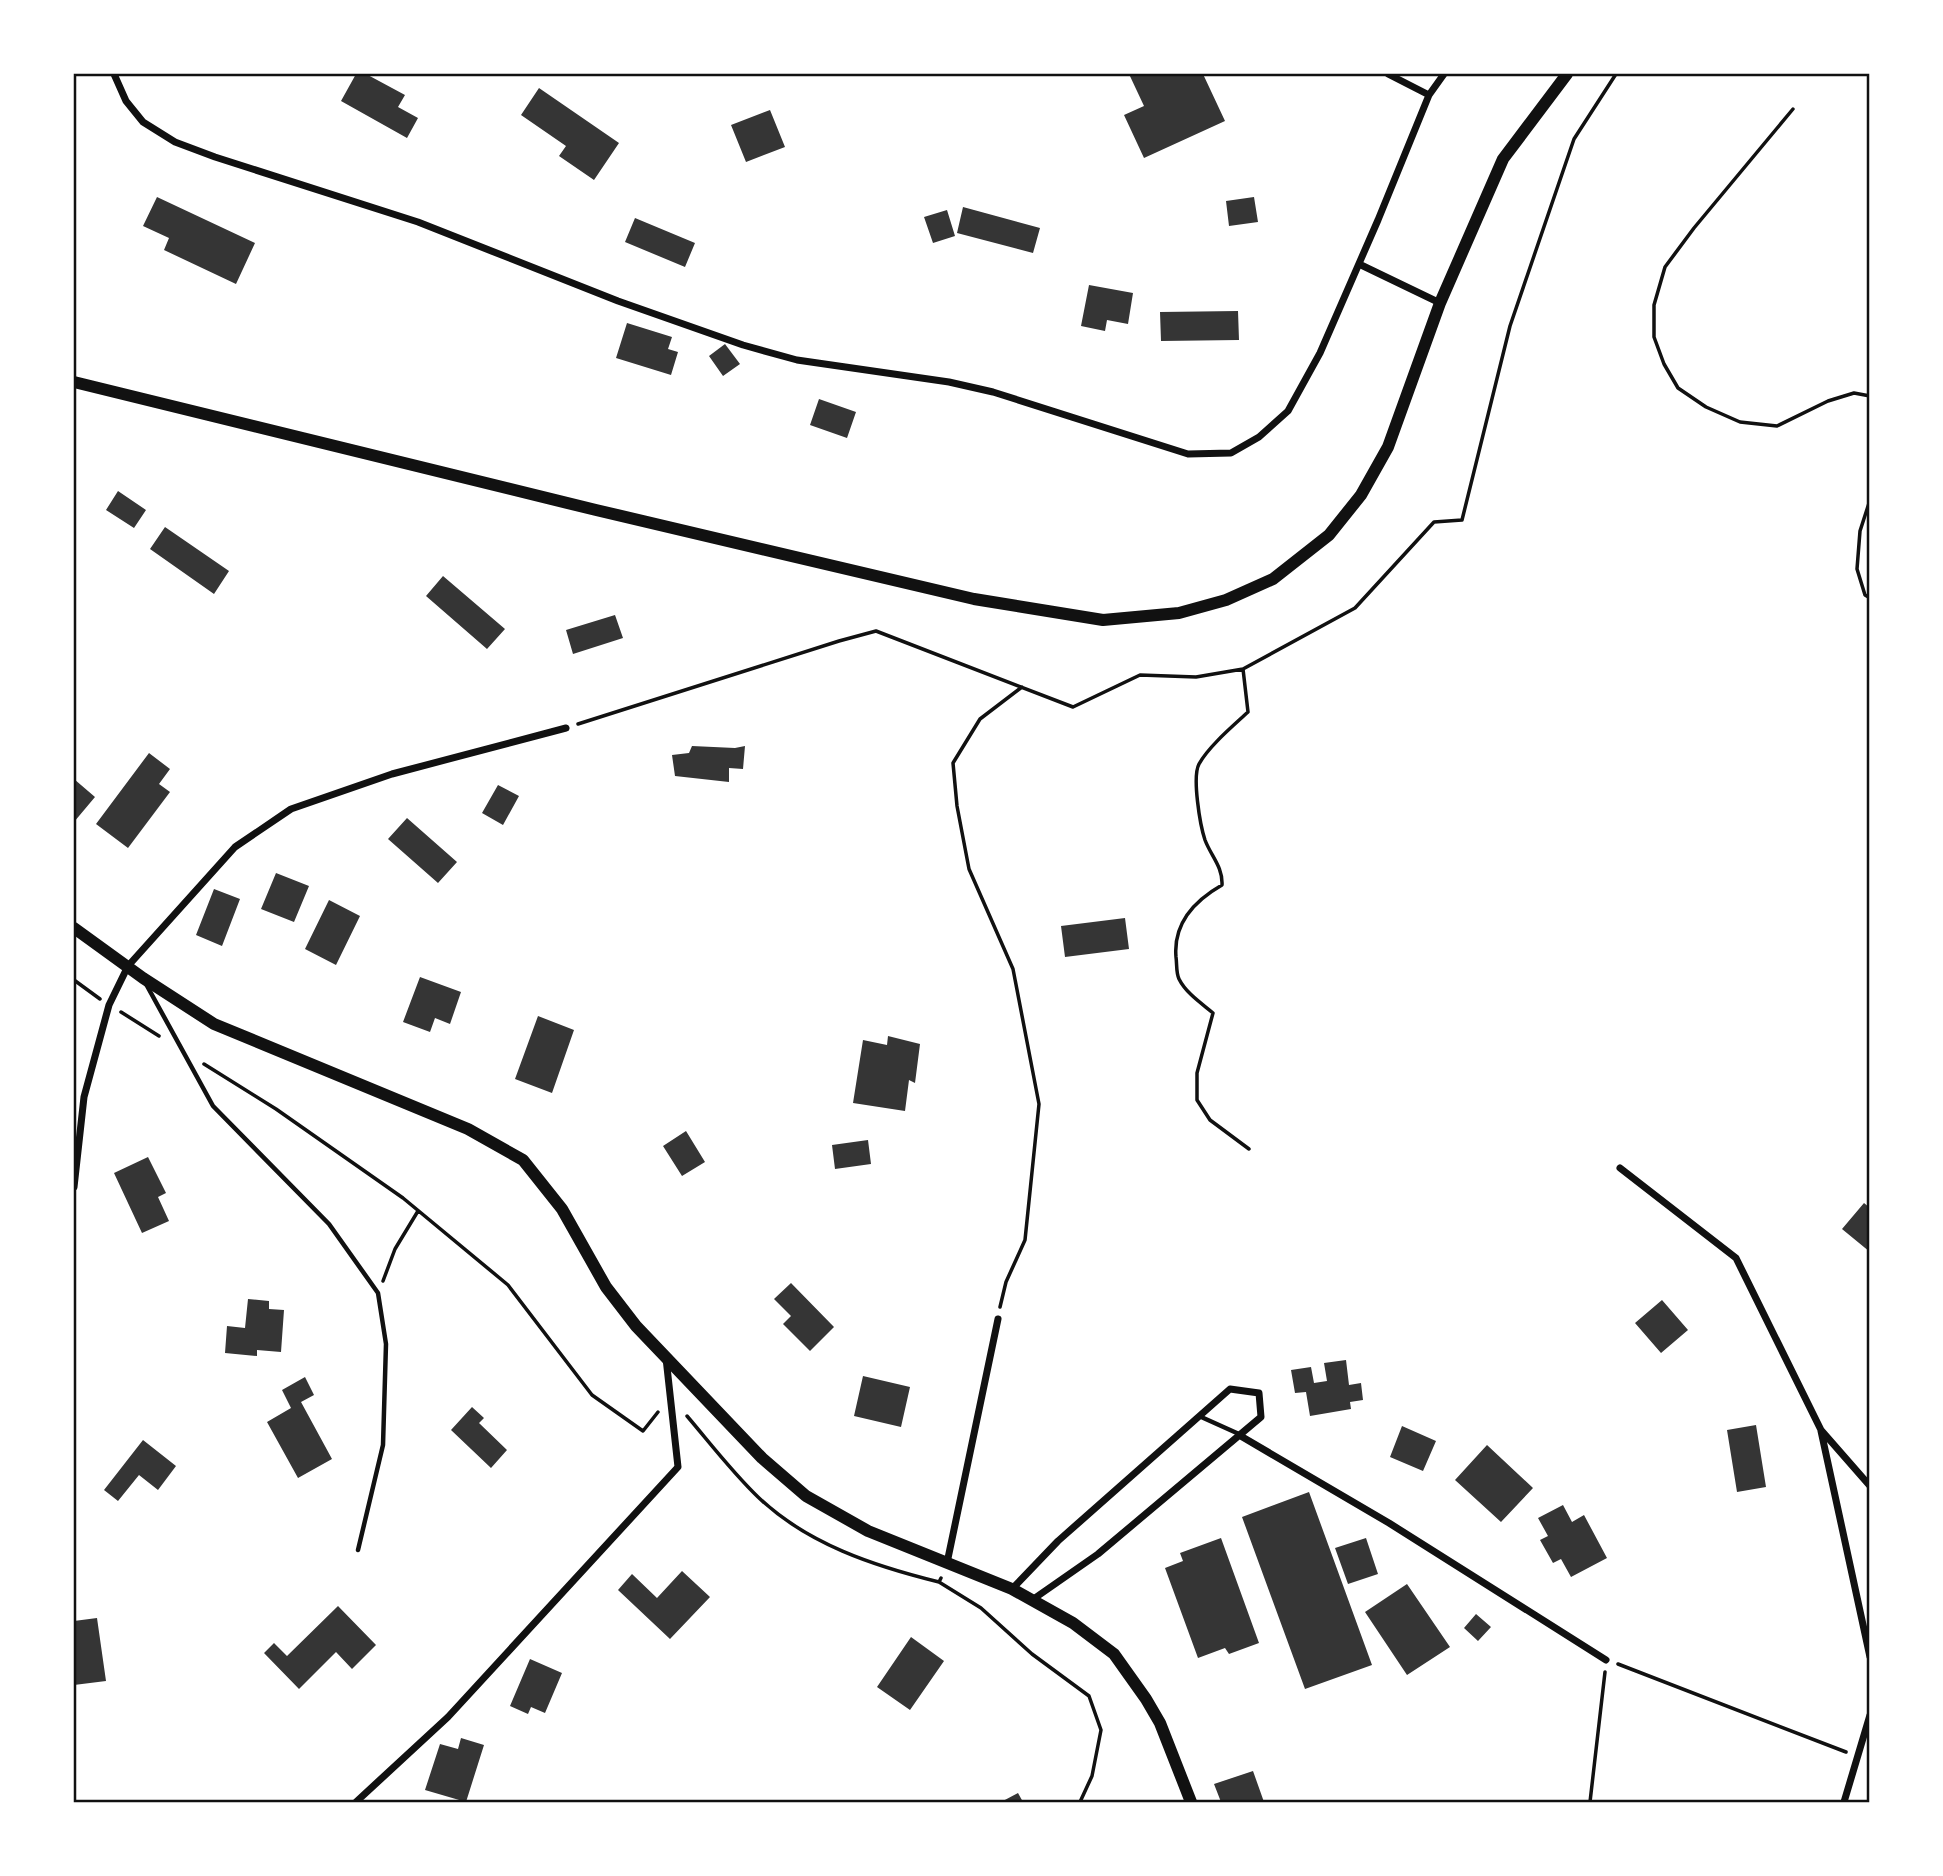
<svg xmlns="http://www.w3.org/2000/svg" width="1943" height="1876" viewBox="0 0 1943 1876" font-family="Lora,serif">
<rect width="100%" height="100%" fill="#fff"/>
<path fill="#353535" d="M 356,74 L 366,74 L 405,95 L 398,107 L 418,118 L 407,138 L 341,101 Z
M 1129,74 L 1203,74 L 1225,121 L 1144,158 L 1124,115 L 1144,106 Z
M 539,88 L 619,143 L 594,180 L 559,156 L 566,146 L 521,115 Z
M 770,110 L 785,147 L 746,162 L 731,125 Z
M 157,197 L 255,243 L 236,284 L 164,250 L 169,238 L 143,226 Z
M 1254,197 L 1258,222 L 1229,226 L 1226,201 Z
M 963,207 L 1040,228 L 1033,253 L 957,233 Z
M 947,210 L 955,236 L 933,243 L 924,217 Z
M 635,218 L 695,243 L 685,267 L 625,242 Z
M 1089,285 L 1133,293 L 1128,324 L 1107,320 L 1105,331 L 1081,326 Z
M 1238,311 L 1239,340 L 1161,341 L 1160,312 Z
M 627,323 L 672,337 L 668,349 L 678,352 L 671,375 L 616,358 Z
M 725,344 L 740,364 L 723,376 L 709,356 Z
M 819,399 L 856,412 L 847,438 L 810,425 Z
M 118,491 L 146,510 L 134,528 L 106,510 Z
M 165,527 L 229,571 L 214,594 L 150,549 Z
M 443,576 L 505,629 L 487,649 L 426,596 Z
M 615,615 L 623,638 L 573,654 L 566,630 Z
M 692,746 L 735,748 L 745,746 L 743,769 L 729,768 L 729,782 L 675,776 L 672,755 L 689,753 Z
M 149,753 L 170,769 L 159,784 L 170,792 L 128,848 L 96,824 Z
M 74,779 L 95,797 L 74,822 Z
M 498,785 L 519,796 L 503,825 L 482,813 Z
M 407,818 L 457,862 L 438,883 L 388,839 Z
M 276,873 L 309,886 L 294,922 L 261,909 Z
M 214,889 L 240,899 L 222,946 L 196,935 Z
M 329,900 L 360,916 L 336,965 L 305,949 Z
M 1125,918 L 1129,949 L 1065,957 L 1061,926 Z
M 420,977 L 461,992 L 450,1024 L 435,1018 L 430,1032 L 403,1022 Z
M 538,1016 L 574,1030 L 552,1093 L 515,1079 Z
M 888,1036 L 920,1044 L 915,1083 L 909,1080 L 905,1111 L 853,1103 L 863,1040 L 887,1045 Z
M 686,1131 L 705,1162 L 682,1176 L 663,1146 Z
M 868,1140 L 871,1164 L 835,1169 L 832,1145 Z
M 148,1157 L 166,1193 L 158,1197 L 169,1221 L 142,1233 L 114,1173 Z
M 1864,1203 L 1870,1208 L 1870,1252 L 1842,1229 Z
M 791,1283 L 834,1327 L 810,1351 L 783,1324 L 791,1316 L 774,1299 Z
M 248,1299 L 269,1301 L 269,1309 L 284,1310 L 281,1352 L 257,1350 L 257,1356 L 225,1353 L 227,1326 L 245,1328 Z
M 1662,1300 L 1688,1330 L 1661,1353 L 1635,1323 Z
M 1346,1360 L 1349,1385 L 1361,1383 L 1363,1400 L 1350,1402 L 1351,1409 L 1310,1416 L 1306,1392 L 1295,1393 L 1291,1370 L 1311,1367 L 1314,1383 L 1327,1381 L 1324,1363 Z
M 863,1376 L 910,1387 L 901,1427 L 854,1416 Z
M 305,1377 L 314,1395 L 301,1402 L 332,1459 L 298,1478 L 267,1422 L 291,1408 L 282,1390 Z
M 472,1407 L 484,1418 L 479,1423 L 507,1450 L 491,1468 L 451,1430 Z
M 1756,1425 L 1766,1487 L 1737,1492 L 1727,1430 Z
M 1402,1426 L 1436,1441 L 1423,1471 L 1390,1457 Z
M 143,1440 L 176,1466 L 158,1490 L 139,1475 L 118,1501 L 104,1490 Z
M 1487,1445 L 1533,1488 L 1501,1522 L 1455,1480 Z
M 1309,1492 L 1372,1665 L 1305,1689 L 1242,1517 Z
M 1563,1505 L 1572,1522 L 1584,1515 L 1607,1558 L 1571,1577 L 1561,1559 L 1553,1563 L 1540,1540 L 1548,1536 L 1538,1518 Z
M 1221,1538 L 1259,1643 L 1229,1654 L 1225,1648 L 1198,1658 L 1165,1568 L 1183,1561 L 1180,1553 Z
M 1366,1538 L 1378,1574 L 1348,1584 L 1335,1548 Z
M 682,1571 L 710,1597 L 670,1639 L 618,1590 L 632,1574 L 657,1598 Z
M 1407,1584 L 1450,1647 L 1407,1675 L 1365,1612 Z
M 338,1606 L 376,1645 L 352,1669 L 336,1652 L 299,1689 L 264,1653 L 274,1643 L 287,1656 Z
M 1476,1614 L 1491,1627 L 1478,1641 L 1464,1628 Z
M 97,1618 L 106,1681 L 74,1685 L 74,1621 Z
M 911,1637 L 944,1661 L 910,1710 L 877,1687 Z
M 530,1659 L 562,1673 L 545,1713 L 531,1707 L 528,1714 L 510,1706 Z
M 461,1738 L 484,1745 L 466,1802 L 425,1790 L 440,1744 L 458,1749 Z
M 1253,1771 L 1264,1802 L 1221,1802 L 1214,1784 Z
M 1018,1793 L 1023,1802 L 1001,1802 Z"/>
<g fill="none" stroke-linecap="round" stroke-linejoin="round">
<path stroke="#111" stroke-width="3.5" d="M 1793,109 L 1694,228 L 1665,267 L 1654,305 L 1654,337 L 1664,364 L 1678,388 L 1706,407 L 1740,422 L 1777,426 L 1828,401 L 1854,393 L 1870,396
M 1870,500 L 1860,531 L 1857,569 L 1865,595 L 1870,598
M 1243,669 L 1248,712 C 1233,726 1209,746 1199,764 C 1192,777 1200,825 1205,840 C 1211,856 1223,867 1222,885 C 1194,901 1173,923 1176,957 C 1177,964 1176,973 1179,979 C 1186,993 1201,1003 1213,1013 L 1197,1073 L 1197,1100 L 1210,1120 L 1249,1149
M 578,724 L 839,641 L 876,631 L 1073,707 L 1140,675 L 1196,677 L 1243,669 L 1355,608 L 1434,522 L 1462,520 L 1510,326 L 1574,139 L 1616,74
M 74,980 L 100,999
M 121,1012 L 159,1036
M 204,1064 L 276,1109 L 403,1198 L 508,1285 L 592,1395 L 643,1431 L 658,1412
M 383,1281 L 395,1249 L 418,1211
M 1000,1307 L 1006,1282 L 1025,1240 L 1039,1104 L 1013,969 L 969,869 L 957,806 L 953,763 L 980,719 L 1022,687
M 687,1416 C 710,1443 732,1472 758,1497 C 807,1544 874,1566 939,1582 L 941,1578
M 939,1582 L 981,1608 L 1032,1654 L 1089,1696 L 1101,1730 L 1092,1776 L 1080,1802
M 1618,1664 L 1846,1752
M 1590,1802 L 1605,1672"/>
<path stroke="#111" stroke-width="4.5" d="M 146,984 L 213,1106 L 329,1224 L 378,1293 L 386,1344 L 383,1445 L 358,1550
M 1199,1416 L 1239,1434"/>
<path stroke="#111" stroke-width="7" d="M 114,74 L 126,101 L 143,122 L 175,142 L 215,157 L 418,222 L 618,301 L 743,345 L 797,360 L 949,382 L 993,392 L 1188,454 L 1231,453 L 1259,437 L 1288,411 L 1320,353 L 1378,220 L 1429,95 L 1444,74
M 1388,74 L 1429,95
M 1359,264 L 1440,303
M 1620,1168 L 1736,1258 L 1821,1430 L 1870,1486
M 74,1187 L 84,1097 L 109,1005 L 128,966 L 235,847 L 291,809 L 392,774 L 566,728
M 1821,1431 L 1870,1657
M 1239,1435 L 1389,1523 L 1606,1660
M 947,1563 L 998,1319
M 1012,1589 L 1058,1541 L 1230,1389 L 1259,1393 L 1261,1417 L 1098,1554 L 1032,1600
M 356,1802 L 448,1717 L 678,1467 L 666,1358
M 1844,1802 L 1870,1715"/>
<path stroke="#111" stroke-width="12" d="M 74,382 L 596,510 L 974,599 L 1103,620 L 1179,613 L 1226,600 L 1273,579 L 1329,535 L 1361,495 L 1388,447 L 1440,303 L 1503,159 L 1567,74
M 74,928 L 143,978 L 214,1024 L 468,1129 L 523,1160 L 562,1209 L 606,1287 L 636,1326 L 762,1458 L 806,1496 L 868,1531 L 1012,1589 L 1073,1623 L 1114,1654 L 1146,1699 L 1160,1723 L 1191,1802"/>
</g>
<rect width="1943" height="1876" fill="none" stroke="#ffffff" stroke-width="150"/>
<rect x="75" y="75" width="1793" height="1726" fill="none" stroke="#111" stroke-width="2.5"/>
</svg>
